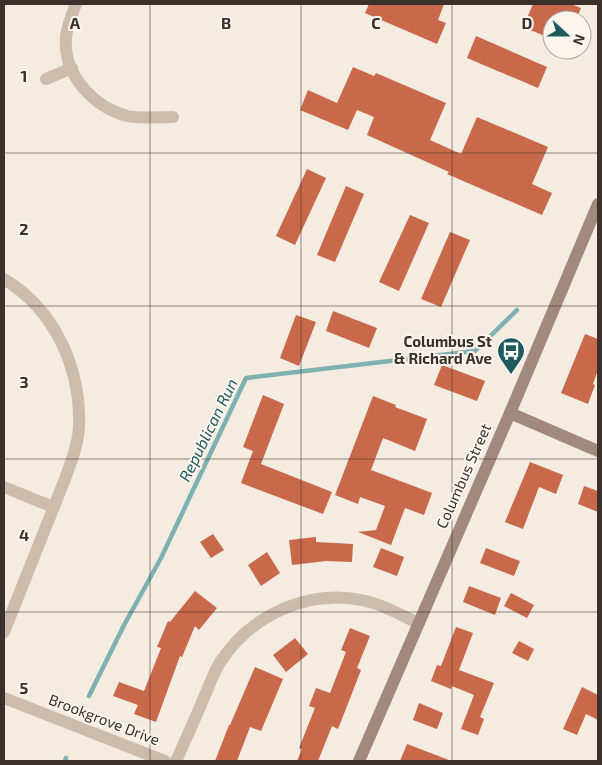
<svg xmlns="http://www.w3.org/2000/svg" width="602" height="765" viewBox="0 0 602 765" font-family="'Exo 2',sans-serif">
<rect width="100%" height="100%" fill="#f4ebe1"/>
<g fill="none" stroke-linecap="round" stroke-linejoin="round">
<path stroke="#7fb0b2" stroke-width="4.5" d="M 89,696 L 123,627 L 161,558 L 246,378 L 475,351 L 517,310
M 65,761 L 66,758"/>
</g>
<path fill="#c8694b" d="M 369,4 L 444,4 L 438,20 L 446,23 L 437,44 L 365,13 Z
M 533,4 L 571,4 L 581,8 L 576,20 L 552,20 L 552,39 L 523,27 Z
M 476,36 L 547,67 L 538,88 L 467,58 Z
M 353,67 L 374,76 L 376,73 L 446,103 L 430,140 L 461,154 L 477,117 L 548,147 L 532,184 L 552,193 L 542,215 L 447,174 L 449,172 L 367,135 L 374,117 L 357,110 L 348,130 L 300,110 L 308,90 L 337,103 Z
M 307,169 L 326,178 L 295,245 L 276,236 Z
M 346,186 L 364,194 L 335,262 L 317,255 Z
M 410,215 L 429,223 L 399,291 L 379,282 Z
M 450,232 L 470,240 L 441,307 L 421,299 Z
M 333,311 L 377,328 L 369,348 L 326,331 Z
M 296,315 L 316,322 L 299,366 L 280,358 Z
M 585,334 L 598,339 L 598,370 L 593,384 L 595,385 L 588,404 L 561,393 Z
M 442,365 L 485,381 L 477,401 L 434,385 Z
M 263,395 L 284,404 L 261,464 L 332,492 L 323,514 L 241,483 L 253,451 L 243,447 Z
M 373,396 L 396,405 L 395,407 L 427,419 L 415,451 L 383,438 L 371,470 L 432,493 L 424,515 L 405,508 L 391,545 L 358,532 L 376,530 L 385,506 L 360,497 L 358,504 L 335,495 Z
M 530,462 L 563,475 L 556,494 L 539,487 L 523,529 L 505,522 Z
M 584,486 L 598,491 L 598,512 L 578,504 Z
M 213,534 L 224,550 L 211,558 L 200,542 Z
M 316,537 L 316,542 L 353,544 L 352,562 L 326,561 L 292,565 L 289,540 Z
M 381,548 L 404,557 L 397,576 L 373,567 Z
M 486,548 L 520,561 L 514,576 L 480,563 Z
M 267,552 L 280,573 L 261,586 L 248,565 Z
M 469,586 L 501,598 L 495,615 L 463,602 Z
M 195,591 L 217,608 L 199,630 L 195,626 L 182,657 L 180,656 L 156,722 L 134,714 L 138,705 L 113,696 L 119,682 L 144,691 L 161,648 L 157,647 L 168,621 L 170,622 Z
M 511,593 L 534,605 L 527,618 L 504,606 Z
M 456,627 L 473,633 L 459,670 L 494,683 L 480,717 L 484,719 L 478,735 L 461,729 L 474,695 L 452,686 L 451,689 L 431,681 L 437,665 L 441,666 Z
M 350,628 L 370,636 L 357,668 L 361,670 L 351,696 L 338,729 L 332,726 L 318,761 L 297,761 L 302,749 L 299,748 L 315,708 L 309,706 L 316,688 L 330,693 L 346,652 L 341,650 Z
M 295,638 L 308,654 L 286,672 L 273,655 Z
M 519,641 L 534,649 L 528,661 L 512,653 Z
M 255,667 L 283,679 L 261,731 L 250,727 L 237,761 L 215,761 L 229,725 L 230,725 Z
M 582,687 L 598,695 L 598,720 L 586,714 L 577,735 L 563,729 Z
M 419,703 L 443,713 L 437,729 L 413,720 Z
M 407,744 L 449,760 L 449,761 L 400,761 Z"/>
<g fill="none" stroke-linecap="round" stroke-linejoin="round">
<path stroke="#cdbbac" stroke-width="12" d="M 76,4 C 72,14 67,26 66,37 C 63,74 92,106 127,116 C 141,119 159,117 173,117
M 46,79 L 72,68
M 4,279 C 55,310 81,368 79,427 C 78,445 71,462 65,479 L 4,632
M 4,487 L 53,507
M 4,698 L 165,761
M 176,761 C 186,739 196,717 205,695 C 210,684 214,671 221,661 C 252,614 310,588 366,601 C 384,605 401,615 418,623"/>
<path stroke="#a18a7d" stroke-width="12" d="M 510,413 L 598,451
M 359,761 L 510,413 L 598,204"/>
</g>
<path fill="none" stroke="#3b302b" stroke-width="1" stroke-opacity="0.55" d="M 150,4 L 150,761M 301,4 L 301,761M 452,4 L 452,761M 4,153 L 598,153M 4,306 L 598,306M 4,459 L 598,459M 4,612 L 598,612"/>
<defs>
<g id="bus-pin" transform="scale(1.4375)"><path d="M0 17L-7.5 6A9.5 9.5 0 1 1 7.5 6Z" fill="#1f5a5e" stroke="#fbf5ee"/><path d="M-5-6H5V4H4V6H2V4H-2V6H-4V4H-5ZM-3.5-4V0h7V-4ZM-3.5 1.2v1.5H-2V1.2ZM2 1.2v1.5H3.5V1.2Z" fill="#fff"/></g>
</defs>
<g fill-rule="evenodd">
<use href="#bus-pin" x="511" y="351"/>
</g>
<g text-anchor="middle" stroke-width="4" stroke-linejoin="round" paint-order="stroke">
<g font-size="15" font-weight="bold" fill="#3b302b" stroke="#fbf5ee" text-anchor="end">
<text x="492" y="347">Columbus St<tspan x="492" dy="17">&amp; Richard Ave</tspan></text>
</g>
<g font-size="15" fill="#3b302b" stroke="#fbf5ee">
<text transform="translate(464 476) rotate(-66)" y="5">Columbus Street</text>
<text transform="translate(104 720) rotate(21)" y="5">Brookgrove Drive</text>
</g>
<g font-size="16" font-style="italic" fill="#1f5a5e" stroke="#fbf5ee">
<text transform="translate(208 430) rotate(-64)" y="6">Republican Run</text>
</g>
</g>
<g font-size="16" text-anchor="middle" font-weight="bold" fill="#3b302b" stroke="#fbf5ee" stroke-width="4" stroke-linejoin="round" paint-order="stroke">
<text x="75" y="29">A</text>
<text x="226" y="29">B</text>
<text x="376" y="29">C</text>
<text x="527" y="29">D</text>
<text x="24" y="82">1</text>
<text x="24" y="235">2</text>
<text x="24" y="388">3</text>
<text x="24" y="541">4</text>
<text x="24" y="694">5</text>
</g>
<rect width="602" height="765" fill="none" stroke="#3b302b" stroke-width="10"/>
<g transform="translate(567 35) rotate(111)"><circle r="24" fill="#fbf5ee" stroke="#aea6a0"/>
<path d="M0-4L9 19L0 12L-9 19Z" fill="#1f5a5e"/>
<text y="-8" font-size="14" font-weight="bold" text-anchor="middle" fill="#3b302b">N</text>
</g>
</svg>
